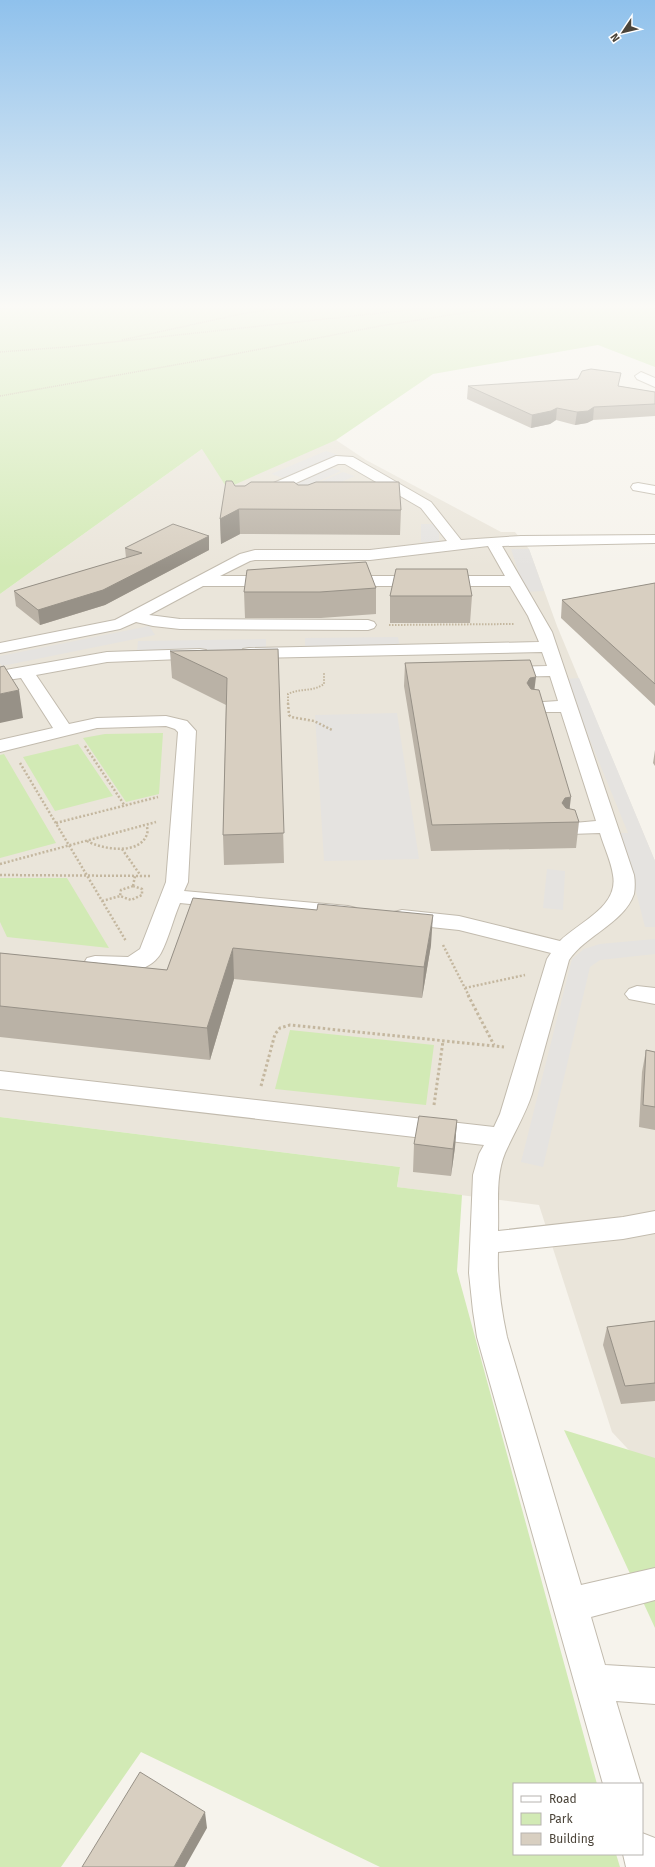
<svg xmlns="http://www.w3.org/2000/svg" width="655" height="1867" viewBox="0 0 655 1867" font-family="'Fira Sans',sans-serif">
<rect width="100%" height="100%" fill="#f6f3ec"/>
<path fill="#eae5da" d="M 336,440 L 366,460 L 501,532 L 515,532 L 529,549 L 557,626 L 655,861 L 655,1478 L 612,1432 L 539,1205 L 397,1187 L 400,1167 L 0,1117 L 0,594 L 202,449 Z"/>
<path fill="#d2eab5" d="M 0,306 L 655,306 L 655,367 L 598,345 L 433,374 L 336,440 L 227,488 L 202,449 L 0,594 Z
M 163,733 L 159,794 L 126,802 L 83,738 L 105,734 Z
M 78,744 L 113,796 L 55,811 L 23,757 Z
M 4,754 L 56,843 L 0,858 L 0,755 Z
M 0,878 L 67,878 L 109,948 L 7,937 L 0,922 Z
M 290,1030 L 434,1045 L 426,1105 L 275,1089 Z
M 0,1117 L 400,1167 L 397,1187 L 462,1195 L 457,1271 L 597,1784 L 514,1784 L 514,1854 L 616,1854 L 620,1867 L 380,1867 L 141,1752 L 61,1867 L 0,1867 Z
M 564,1430 L 655,1458 L 655,1628 Z"/>
<path fill="#e5e3e0" d="M 326,451 L 338,455 L 283,478 L 271,474 Z
M 329,467 L 341,471 L 306,487 L 293,482 Z
M 343,472 L 355,476 L 297,501 L 285,497 Z
M 421,524 L 439,524 L 439,543 L 421,542 Z
M 511,549 L 529,549 L 544,591 L 525,592 Z
M 149,626 L 155,635 L 2,666 L 0,663 L 0,656 Z
M 398,637 L 400,647 L 305,648 L 305,638 Z
M 266,639 L 266,649 L 137,651 L 138,641 Z
M 579,678 L 655,861 L 655,927 L 645,927 L 621,833 L 628,833 L 565,679 Z
M 397,713 L 419,859 L 324,861 L 315,715 Z
M 547,869 L 565,871 L 563,910 L 543,908 Z
M 655,939 L 655,954 L 600,960 L 590,967 L 543,1167 L 521,1162 L 572,959 L 584,949 L 600,944 Z"/>
<g fill="none" stroke-linecap="round" stroke-linejoin="round">
<g stroke="#c2bbae" stroke-width="2">
<path id="minor" d="M 641,372 L 655,378 L 655,387 L 637,379 L 635,376 Z
M 336,456 L 353,457 L 431,502 L 461,540 L 521,536 L 655,535 L 655,543 L 502,546 L 552,632 L 634,875 C 635,881 635,888 634,894 C 624,923 586,935 569,960 L 532,1094 C 525,1115 514,1133 505,1153 C 495,1177 499,1205 498,1231 L 623,1217 L 655,1211 L 655,1233 L 623,1239 L 498,1252 C 497,1281 501,1309 507,1337 L 581,1585 L 655,1568 L 655,1600 L 591,1617 L 605,1665 L 655,1668 L 655,1704 L 616,1701 L 641,1784 L 603,1784 L 477,1337 L 473,1311 L 469,1273 L 473,1175 L 479,1154 L 484,1145 L 0,1089 L 0,1071 L 494,1127 L 500,1114 L 547,959 L 551,953 L 459,930 L 402,924 L 394,922 L 391,917 L 394,912 L 402,910 L 459,916 L 560,941 C 579,922 619,907 613,875 C 611,861 604,847 600,833 L 570,834 L 563,832 L 560,828 L 563,824 L 596,821 L 561,712 L 535,712 L 529,711 L 526,707 L 529,703 L 558,701 L 550,676 L 504,677 L 498,676 L 495,672 L 498,668 L 504,667 L 547,666 L 542,652 L 249,658 L 243,657 L 241,653 L 243,649 L 249,648 L 539,642 L 528,616 L 510,586 L 344,586 L 338,584 L 336,581 L 338,578 L 344,576 L 505,576 L 488,546 L 370,560 L 255,560 L 250,561 L 220,576 L 276,576 L 282,578 L 284,581 L 282,584 L 276,586 L 203,586 L 149,615 L 180,619 L 368,620 L 374,622 L 376,625 L 374,628 L 368,630 L 180,629 L 153,626 L 136,622 L 120,629 L 0,653 L 0,643 L 115,620 L 240,554 L 255,550 L 370,550 L 447,541 L 421,508 L 345,464 L 338,464 L 265,497 L 255,497 L 253,494 L 255,491 Z
M 638,483 L 655,486 L 655,494 L 633,490 L 631,487 L 633,484 Z
M 200,649 L 206,650 L 208,654 L 206,658 L 107,662 L 36,675 L 69,724 L 97,718 L 166,716 L 187,721 L 196,731 L 188,882 L 184,891 L 348,906 L 356,908 L 359,913 L 356,918 L 348,920 L 180,903 C 173,919 169,938 161,953 C 147,977 110,974 87,968 L 84,963 L 87,958 L 95,956 L 128,957 L 140,949 L 166,882 L 178,732 L 175,729 L 166,726 L 97,728 L 0,752 L 0,740 L 53,728 L 21,678 L 0,681 L 0,671 L 107,652 Z
M 637,986 L 655,988 L 655,1004 L 629,999 L 625,994 L 629,989 Z
M 642,1833 L 655,1838 L 655,1867 L 626,1867 L 623,1854 L 642,1854 Z"/>
</g>
<path stroke="#c4b79f" stroke-width="1.5" stroke-dasharray="1 1" stroke-linecap="butt" d="M 540,306 L 561,310
M 0,308 L 19,306
M 122,340 L 241,314 L 294,306
M 0,352 L 67,347 L 445,306
M 0,396 L 214,358 L 380,326 L 507,306"/>
<path stroke="#c4b79f" stroke-width="2" stroke-dasharray="1.5 1.5" stroke-linecap="butt" d="M 389,625 L 514,624
M 288,704 L 288,694 C 300,688 313,692 324,684 L 324,672"/>
<path stroke="#c4b79f" stroke-width="2.5" stroke-dasharray="2 2" stroke-linecap="butt" d="M 288,703 L 289,715 L 291,717 L 314,721 L 332,730
M 85,746 L 125,806
M 20,763 L 126,941
M 56,823 L 158,797
M 87,841 C 101,849 140,856 147,834 C 148,832 147,828 147,825
M 122,849 L 141,876
M 0,864 L 156,822
M 0,875 L 151,876
M 133,886 L 142,889 L 142,895 L 131,900 L 120,896 L 121,890 Z
M 133,886 L 135,876
M 102,901 L 120,896
M 443,945 L 469,996
M 465,988 L 525,975"/>
<path stroke="#c4b79f" stroke-width="3" stroke-dasharray="2.5 2.5" stroke-linecap="butt" d="M 468,995 L 494,1045
M 261,1086 L 275,1034 L 280,1028 L 290,1025 L 504,1047
M 434,1105 L 443,1041"/>
<use href="#minor" fill="#fff" fill-rule="evenodd"/>
</g>
<path fill="#bab2a6" d="M 468,386 L 619,386 L 655,392 L 655,416 L 593,420 L 587,423 L 575,425 L 556,420 L 550,424 L 531,428 L 467,399 Z
M 298,485 L 401,510 L 400,535 L 240,534 L 221,544 L 220,519 L 235,486 Z
M 209,536 L 209,550 L 105,605 L 40,625 L 16,606 L 14,591 L 126,558 L 125,548 Z
M 655,583 L 655,706 L 561,618 L 562,600 Z
M 376,588 L 376,614 L 321,618 L 245,618 L 244,592 Z
M 390,596 L 472,596 L 470,623 L 390,623 Z
M 278,649 L 284,863 L 224,865 L 223,835 L 226,705 L 172,678 L 170,651 Z
M 405,663 L 534,689 L 570,809 L 579,822 L 576,848 L 431,851 L 404,686 Z
M 655,750 L 655,766 L 653,763 Z
M 193,898 L 431,945 L 422,998 L 234,979 L 210,1060 L 0,1037 L 0,953 L 167,970 Z
M 646,1050 L 655,1052 L 655,1130 L 639,1127 L 642,1072 Z
M 457,1120 L 455,1147 L 451,1176 L 413,1172 L 414,1144 Z
M 655,1321 L 655,1401 L 621,1404 L 603,1345 L 607,1327 Z"/>
<path fill="#979187" d="M 594,407 L 593,420 L 587,423 L 575,425 L 577,412 Z
M 557,408 L 556,420 L 550,424 L 531,428 L 532,415 Z
M 239,509 L 240,534 L 221,544 L 220,519 Z
M 209,536 L 209,550 L 105,605 L 40,625 L 38,610 Z
M 536,677 L 533,701 L 527,683 L 530,678 Z
M 19,690 L 23,718 L 0,723 L 0,694 Z
M 571,797 L 568,822 L 562,803 L 565,798 Z
M 433,915 L 431,945 L 422,998 L 424,967 Z
M 233,948 L 234,979 L 210,1060 L 207,1028 Z
M 457,1120 L 455,1147 L 451,1176 L 453,1149 Z
M 205,1812 L 207,1828 L 185,1867 L 174,1867 Z"/>
<path fill="#d8cfc1" stroke="#979187" d="M 591,369 L 621,373 L 618,386 L 655,392 L 655,404 L 594,407 L 588,411 L 577,412 L 557,408 L 551,411 L 532,415 L 468,386 L 578,379 L 582,371 Z
M 226,481 L 232,481 L 235,486 L 245,486 L 251,482 L 294,482 L 298,485 L 308,485 L 316,482 L 399,482 L 401,510 L 239,509 L 220,519 Z
M 173,524 L 209,536 L 103,590 L 38,610 L 14,591 L 142,553 L 125,548 Z
M 366,562 L 376,588 L 320,592 L 244,592 L 247,570 Z
M 396,569 L 467,569 L 472,596 L 390,596 Z
M 655,583 L 655,684 L 562,600 Z
M 278,649 L 284,833 L 223,835 L 227,678 L 170,651 Z
M 530,660 L 536,677 L 530,678 L 527,683 L 531,689 L 539,690 L 571,797 L 565,798 L 562,803 L 566,808 L 575,810 L 579,822 L 432,825 L 405,663 Z
M 4,666 L 19,690 L 0,694 L 0,667 Z
M 193,898 L 317,910 L 318,904 L 433,915 L 424,967 L 233,948 L 207,1028 L 0,1006 L 0,953 L 167,970 Z
M 646,1050 L 655,1052 L 655,1107 L 643,1105 Z
M 419,1116 L 457,1120 L 453,1149 L 414,1144 Z
M 655,1321 L 655,1383 L 625,1386 L 607,1327 Z
M 140,1772 L 205,1812 L 174,1867 L 82,1867 Z"/>
<linearGradient id="sky" x2="0" y2="1"><stop stop-color="#8fc1ec"/><stop offset="0.54" stop-color="#fbfaf6"/><stop offset="1" stop-color="#fbfaf6" stop-opacity="0"/></linearGradient>
<rect width="655" height="568" fill="url(#sky)"/>
<rect x="513" y="1783" width="130" height="72" fill="#ffffff" stroke="#b7b4b0"/>
<rect x="521" y="1796" width="20" height="6" fill="#ffffff" stroke="#b7b4b0"/>
<text x="549" y="1803" font-size="12" fill="#4b4439">Road</text>
<rect x="521" y="1813" width="20" height="12" fill="#d2eab5" stroke="#b7b4b0"/>
<text x="549" y="1823" font-size="12" fill="#4b4439">Park</text>
<rect x="521" y="1833" width="20" height="12" fill="#d8cfc1" stroke="#b7b4b0"/>
<text x="549" y="1843" font-size="12" fill="#4b4439">Building</text>
<g transform="translate(623 32) rotate(235)" stroke="#ffffff" stroke-width="3" paint-order="stroke">
<path d="M0-3L7 15L0 10L-7 15Z" fill="#4b4439"/>
<text y="-6" font-size="11" font-weight="bold" text-anchor="middle" fill="#4b4439">N</text>
</g>
</svg>
